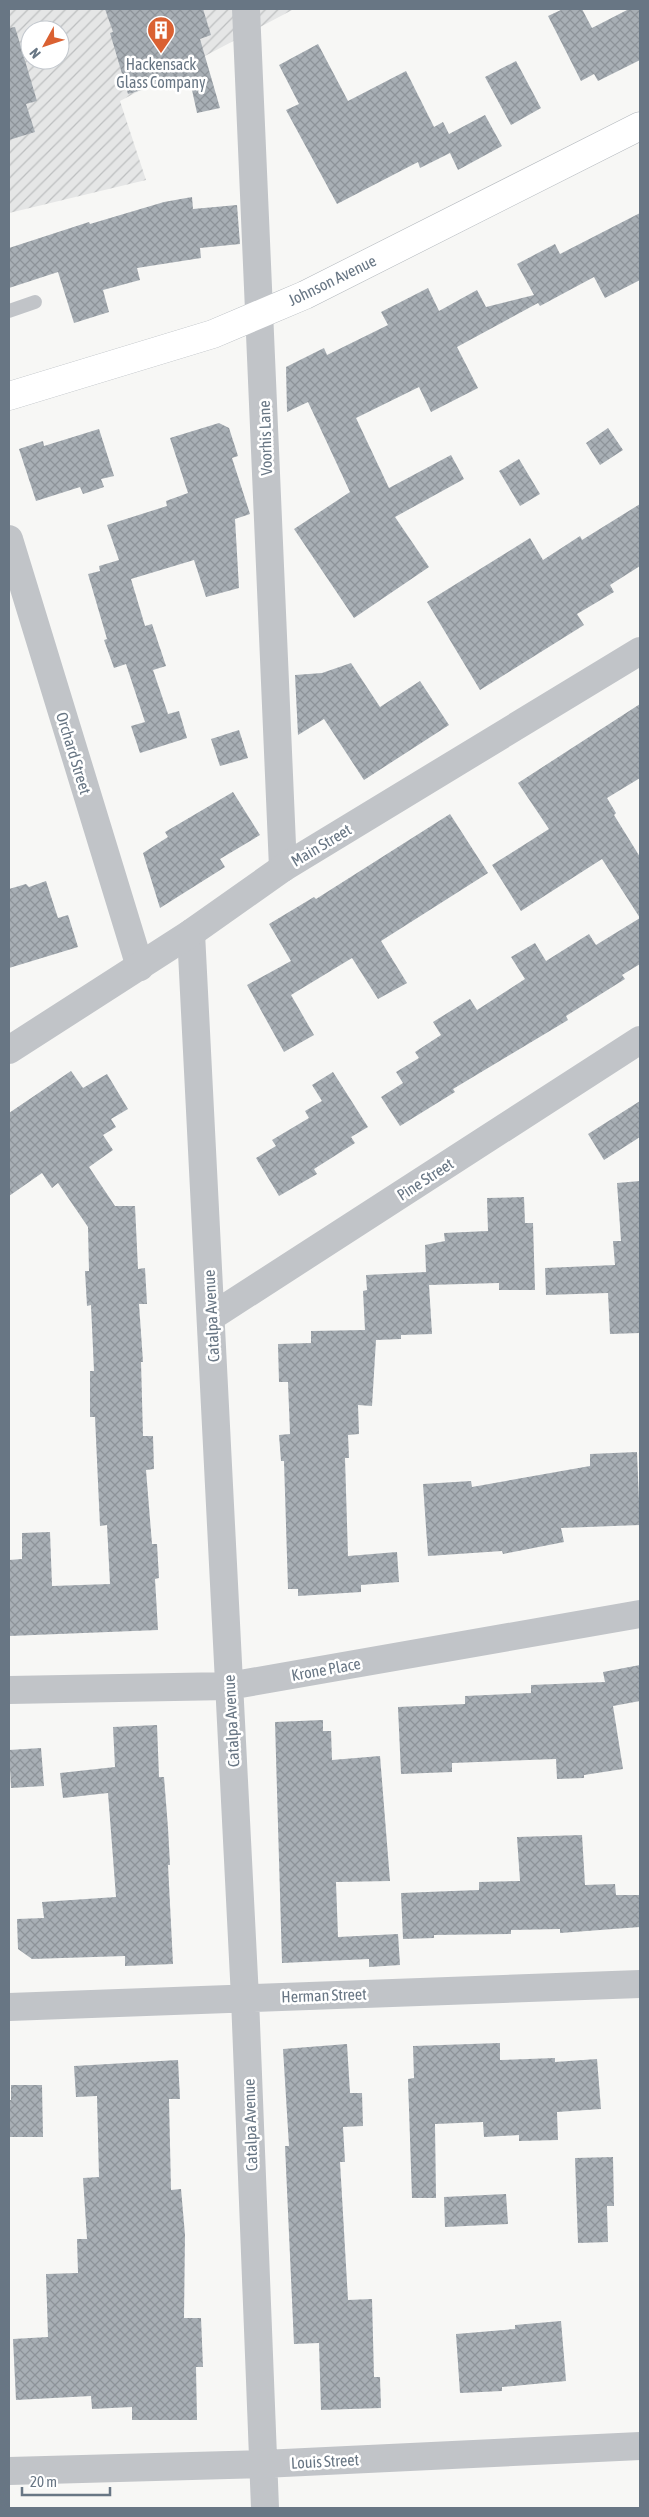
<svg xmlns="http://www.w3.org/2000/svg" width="649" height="2517" viewBox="0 0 649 2517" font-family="'Asap Condensed',sans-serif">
<defs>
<pattern id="industrial-furrows" width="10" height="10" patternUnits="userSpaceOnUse" patternTransform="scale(1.25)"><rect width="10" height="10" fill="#e5e6e6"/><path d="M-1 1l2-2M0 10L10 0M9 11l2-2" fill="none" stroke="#bdbfc0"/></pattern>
<pattern id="building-cross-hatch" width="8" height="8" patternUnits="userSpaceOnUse" patternTransform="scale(1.25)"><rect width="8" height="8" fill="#a8afb5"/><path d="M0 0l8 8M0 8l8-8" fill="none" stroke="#8d9399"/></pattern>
</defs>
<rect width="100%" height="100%" fill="#f7f7f5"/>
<path fill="url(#industrial-furrows)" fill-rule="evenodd" d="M 9,9 L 294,9 L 120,101 L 146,180 L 9,213 ZM 30,30 L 60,30 L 60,60 L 30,60 Z"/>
<path fill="url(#building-cross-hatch)" d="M 105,9 L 203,9 L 211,35 L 200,39 L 220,108 L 197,113 L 189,76 L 128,94 L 110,33 L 113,32 Z
M 563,9 L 582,9 L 592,28 L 629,9 L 640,9 L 640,60 L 598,81 L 594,74 L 581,81 L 548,16 Z
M 15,27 L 37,101 L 26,104 L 35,132 L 9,140 L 9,28 Z
M 318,44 L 348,101 L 406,71 L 434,127 L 443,122 L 449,134 L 485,115 L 502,146 L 458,170 L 450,153 L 420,168 L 418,162 L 337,204 L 286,110 L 299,104 L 279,65 Z
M 516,61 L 541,108 L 511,125 L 485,77 Z
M 192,197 L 193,209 L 237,205 L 240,244 L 200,248 L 201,258 L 137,268 L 140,280 L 103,290 L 109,312 L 74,323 L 58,272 L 9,288 L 9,248 L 89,222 L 90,224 L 164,202 Z
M 640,213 L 640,280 L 605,298 L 594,277 L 540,306 L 538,303 L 457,347 L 478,388 L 431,412 L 419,387 L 356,418 L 389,488 L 451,455 L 464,479 L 395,517 L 429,567 L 354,618 L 294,529 L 350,492 L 308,402 L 287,412 L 286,367 L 324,348 L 327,355 L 388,325 L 381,312 L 428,288 L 439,311 L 477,290 L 486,307 L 534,295 L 517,264 L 555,244 L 560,254 Z
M 219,423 L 229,428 L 238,456 L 232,458 L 250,514 L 235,519 L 239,588 L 206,597 L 194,560 L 131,579 L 145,626 L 152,624 L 166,666 L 153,670 L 168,714 L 179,711 L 187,738 L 140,753 L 131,726 L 145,722 L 126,664 L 114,668 L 104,640 L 107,639 L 88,574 L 100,571 L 99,566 L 119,560 L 107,525 L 167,506 L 166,501 L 188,493 L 170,438 Z
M 608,428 L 623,450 L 600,465 L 586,443 Z
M 99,429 L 114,476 L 101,479 L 104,487 L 83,494 L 80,487 L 36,501 L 19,449 L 43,441 L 44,446 Z
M 519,459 L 540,494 L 520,506 L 499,471 Z
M 640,504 L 640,566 L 610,585 L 614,592 L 577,614 L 584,625 L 480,690 L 427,602 L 530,538 L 543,560 L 580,536 L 582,540 Z
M 351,663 L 380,707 L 420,681 L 449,725 L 364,780 L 324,719 L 298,735 L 295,675 L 322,673 Z
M 640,704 L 640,778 L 607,798 L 616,813 L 614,815 L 640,857 L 640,964 L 622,975 L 625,979 L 566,1016 L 568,1020 L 453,1089 L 455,1092 L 400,1126 L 381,1097 L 403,1083 L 396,1072 L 419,1058 L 415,1052 L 441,1035 L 433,1022 L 470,999 L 477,1010 L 525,979 L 511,957 L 535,943 L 546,961 L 589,934 L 596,945 L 640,918 L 602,859 L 521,911 L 492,865 L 549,829 L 518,783 Z
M 239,730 L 248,758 L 220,766 L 211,739 Z
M 233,792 L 260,835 L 220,859 L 225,867 L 160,908 L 143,853 L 168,837 L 165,832 Z
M 450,814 L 488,873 L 381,941 L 407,983 L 378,999 L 352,958 L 291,995 L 314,1035 L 284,1052 L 247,985 L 291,961 L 269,924 L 314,897 L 316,899 Z
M 46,881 L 58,918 L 68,915 L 78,947 L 9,968 L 9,889 L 26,884 L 29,887 Z
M 71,1071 L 83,1088 L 107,1074 L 128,1109 L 111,1119 L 116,1127 L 103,1135 L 113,1150 L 89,1167 L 115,1206 L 135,1206 L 138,1269 L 145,1268 L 147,1304 L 139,1304 L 143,1362 L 141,1362 L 143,1436 L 153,1436 L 154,1469 L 146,1470 L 152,1544 L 157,1544 L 159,1578 L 155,1579 L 158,1630 L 9,1636 L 9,1560 L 22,1559 L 22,1533 L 50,1532 L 52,1586 L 110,1584 L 107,1525 L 100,1526 L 95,1417 L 90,1417 L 90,1371 L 94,1371 L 91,1305 L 87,1306 L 85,1271 L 89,1271 L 88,1227 L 58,1183 L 52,1188 L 42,1173 L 9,1196 L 9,1113 Z
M 333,1072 L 368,1127 L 351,1137 L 355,1143 L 314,1169 L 317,1174 L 279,1196 L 256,1158 L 276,1146 L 272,1140 L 309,1118 L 305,1111 L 322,1101 L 312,1085 Z
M 640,1101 L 640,1137 L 604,1160 L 588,1134 Z
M 640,1181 L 640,1333 L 610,1334 L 608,1293 L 546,1295 L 545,1268 L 615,1265 L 613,1241 L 621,1241 L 617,1183 Z
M 524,1197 L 525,1223 L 533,1223 L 535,1290 L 499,1290 L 499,1283 L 429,1285 L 432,1334 L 401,1335 L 401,1339 L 376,1340 L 372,1406 L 358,1405 L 359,1434 L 348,1435 L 349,1458 L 345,1458 L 348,1556 L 397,1552 L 399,1582 L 361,1585 L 361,1592 L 298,1596 L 298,1589 L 288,1589 L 284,1461 L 281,1461 L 279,1435 L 290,1434 L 288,1382 L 279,1382 L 278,1344 L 311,1343 L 311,1331 L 365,1330 L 363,1291 L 367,1290 L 366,1275 L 426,1272 L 425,1245 L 445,1241 L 444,1233 L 488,1231 L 487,1198 Z
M 637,1452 L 640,1525 L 561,1528 L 564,1542 L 503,1554 L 502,1551 L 428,1556 L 423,1484 L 471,1481 L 472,1487 L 590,1466 L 590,1454 Z
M 640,1665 L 640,1701 L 613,1706 L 623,1769 L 584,1775 L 584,1778 L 557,1779 L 556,1759 L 452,1763 L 452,1772 L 401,1774 L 398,1707 L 465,1704 L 465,1696 L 531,1693 L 531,1685 L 605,1682 L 603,1672 Z
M 323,1720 L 323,1731 L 331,1731 L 332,1760 L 380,1756 L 390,1881 L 336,1882 L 338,1937 L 398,1934 L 400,1965 L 369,1967 L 369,1959 L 282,1963 L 275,1722 Z
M 157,1725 L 159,1777 L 164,1777 L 168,1828 L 170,1865 L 168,1865 L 173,1964 L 125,1966 L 125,1956 L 32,1959 L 18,1949 L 17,1919 L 44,1918 L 42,1902 L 116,1897 L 108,1793 L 63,1798 L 60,1773 L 115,1767 L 113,1727 Z
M 41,1748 L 44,1786 L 11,1788 L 9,1750 Z
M 582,1835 L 585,1885 L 615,1884 L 616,1895 L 640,1895 L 640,1927 L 560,1933 L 560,1929 L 511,1930 L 511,1934 L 434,1935 L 434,1938 L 403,1939 L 401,1893 L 479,1890 L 479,1882 L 520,1881 L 517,1837 Z
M 500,2043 L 500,2060 L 555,2058 L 555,2062 L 597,2059 L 601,2109 L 557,2112 L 558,2140 L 519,2141 L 519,2135 L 484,2137 L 483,2122 L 435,2124 L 436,2198 L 412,2198 L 408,2079 L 414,2078 L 413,2046 Z
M 347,2044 L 350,2093 L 362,2093 L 363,2126 L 343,2127 L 345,2162 L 340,2162 L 348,2300 L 372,2299 L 374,2377 L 380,2377 L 381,2408 L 321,2410 L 319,2343 L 294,2344 L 285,2146 L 289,2146 L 283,2049 Z
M 178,2060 L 180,2099 L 169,2099 L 171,2190 L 181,2189 L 185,2235 L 184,2318 L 201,2318 L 203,2367 L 196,2367 L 197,2420 L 132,2420 L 132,2407 L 92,2409 L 91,2396 L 16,2400 L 13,2339 L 48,2337 L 46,2274 L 78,2273 L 77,2239 L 87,2239 L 83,2178 L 99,2177 L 97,2096 L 76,2097 L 74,2066 Z
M 11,2085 L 42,2085 L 43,2137 L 9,2137 L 9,2100 L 11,2100 Z
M 613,2157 L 614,2206 L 607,2206 L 608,2242 L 578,2243 L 575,2158 Z
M 506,2194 L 508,2224 L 445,2227 L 444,2197 Z
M 561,2321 L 566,2381 L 502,2387 L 502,2391 L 460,2393 L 456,2334 L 515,2329 L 515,2325 Z"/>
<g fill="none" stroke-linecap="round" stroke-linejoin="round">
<g stroke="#b3b8bd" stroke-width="29">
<path id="secondary" d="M 9,396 L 213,334 L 305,295 L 640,126"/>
</g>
<path stroke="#c1c4c8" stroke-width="14" d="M 9,311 L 35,302"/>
<path stroke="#c1c4c8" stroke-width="28" d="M 246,9 L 283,868
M 9,539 L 140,967
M 191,933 L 245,1998 L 265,2508
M 211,1317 L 640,1040
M 9,1690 L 229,1686 L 640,1614
M 9,2007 L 640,1984
M 9,2471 L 263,2464 L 640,2446"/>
<path stroke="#c1c4c8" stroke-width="28" d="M 9,1050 L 191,933 L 283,868 L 640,651"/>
<use href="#secondary" stroke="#fff" stroke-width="28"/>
</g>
<defs>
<g id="building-pin" transform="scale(1.4375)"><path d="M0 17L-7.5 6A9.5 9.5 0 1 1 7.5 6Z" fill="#da6132" stroke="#fff"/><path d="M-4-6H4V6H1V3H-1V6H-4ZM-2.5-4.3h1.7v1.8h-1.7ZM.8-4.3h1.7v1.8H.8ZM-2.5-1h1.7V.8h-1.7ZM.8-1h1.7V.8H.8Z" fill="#fff"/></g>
</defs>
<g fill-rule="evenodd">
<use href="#building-pin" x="161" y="30"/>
</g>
<g text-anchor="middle" stroke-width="5" stroke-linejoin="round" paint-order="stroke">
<g font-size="16" fill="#687684" stroke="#fff">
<text x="161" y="70">Hackensack<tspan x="161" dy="18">Glass Company</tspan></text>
</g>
<g font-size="16" fill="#687684" stroke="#fff">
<text transform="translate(332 280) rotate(-26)" y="6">Johnson Avenue</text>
<text transform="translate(265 438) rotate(-92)" y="6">Voorhis Lane</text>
<text transform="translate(74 753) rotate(73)" y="6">Orchard Street</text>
<text transform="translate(321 845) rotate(-31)" y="6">Main Street</text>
<text transform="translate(425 1179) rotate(-33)" y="6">Pine Street</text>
<text transform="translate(211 1316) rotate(-93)" y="6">Catalpa Avenue</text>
<text transform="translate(326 1669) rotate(-10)" y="6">Krone Place</text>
<text transform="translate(231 1721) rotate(-93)" y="6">Catalpa Avenue</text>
<text transform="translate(324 1995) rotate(-2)" y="6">Herman Street</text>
<text transform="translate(250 2125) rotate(-92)" y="6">Catalpa Avenue</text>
<text transform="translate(325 2461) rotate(-3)" y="6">Louis Street</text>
</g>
</g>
<rect width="649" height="2517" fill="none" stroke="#687684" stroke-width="20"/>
<g transform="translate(45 45) rotate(230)"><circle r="24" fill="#ffffff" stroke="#c3c8ce"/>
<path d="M0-4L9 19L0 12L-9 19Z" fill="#da6132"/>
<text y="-8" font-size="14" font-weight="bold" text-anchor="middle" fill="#687684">N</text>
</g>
<path d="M22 2487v8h88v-8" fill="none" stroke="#687684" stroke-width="2.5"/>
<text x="30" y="2487" font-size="15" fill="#687684" stroke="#ffffff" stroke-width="4" paint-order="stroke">20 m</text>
</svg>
